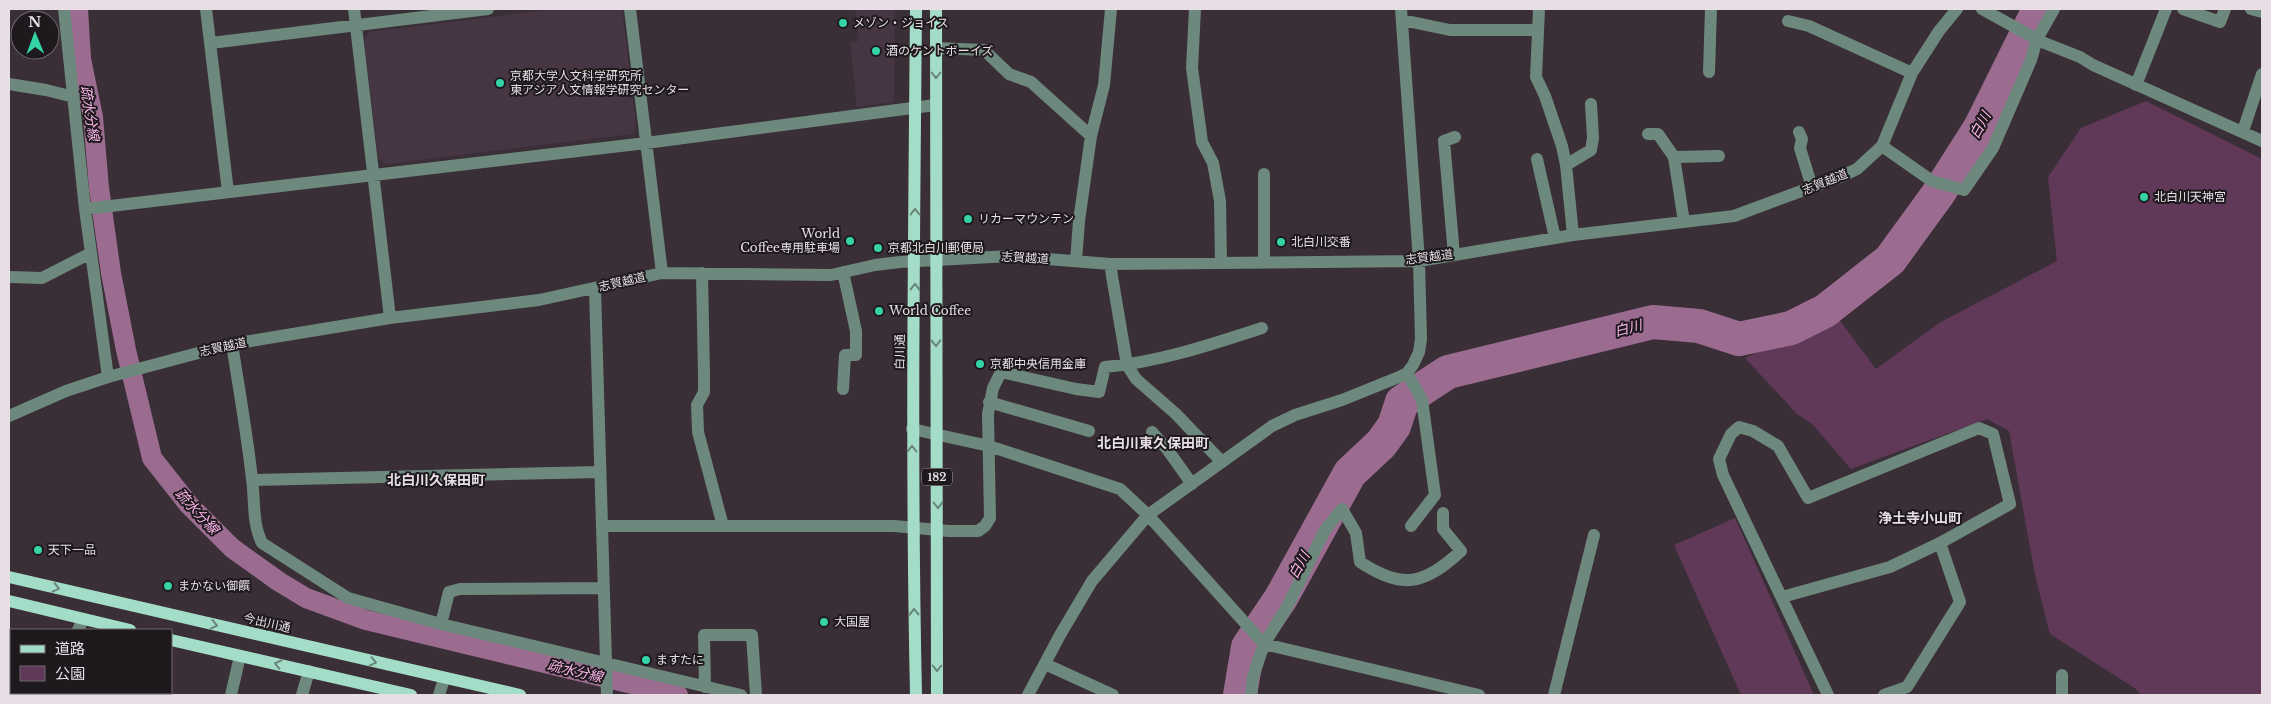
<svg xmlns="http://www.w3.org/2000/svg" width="2271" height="704" viewBox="0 0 2271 704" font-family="'Libre Baskerville','Noto Sans JP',serif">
<rect width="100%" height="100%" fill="#3a2f37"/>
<path fill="#463542" d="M 555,9 L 622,9 L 636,126 L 633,134 L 387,164 L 378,158 L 364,40 L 369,32 Z
M 855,9 L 895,9 L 894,102 L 857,107 L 850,42 L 859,41 Z"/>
<path fill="#613958" d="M 2146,101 L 2262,159 L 2262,695 L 2141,695 L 2136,689 L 2050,634 L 2035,575 L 2009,431 L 1987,419 L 1851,469 L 1812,424 L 1797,414 L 1745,358 L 1838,318 L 1876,369 L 1939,323 L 2057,261 L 2048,177 L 2081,128 Z
M 1735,518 L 1814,695 L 1741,695 L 1674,545 Z"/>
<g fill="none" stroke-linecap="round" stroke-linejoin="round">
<path stroke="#9b6c90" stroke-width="20" d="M 78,9 L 81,59 L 93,117 L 99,188 L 111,273 L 126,350 L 152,458 L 189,505 L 232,548 L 278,581 L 306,598 L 366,620 L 678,695"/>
<path stroke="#9b6c90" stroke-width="34" d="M 1240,695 L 1248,647 L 1281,598 L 1350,473 L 1381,444 L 1394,426 L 1402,402 L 1448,372 L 1653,322 L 1699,326 L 1739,339 L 1791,328 L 1825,311 L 1890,260 L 1938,194 L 1980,128 L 2039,9"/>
<path stroke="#6d887d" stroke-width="12" d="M 64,9 L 85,209 L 108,377
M 206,9 L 228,192
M 354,9 L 390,318
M 630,9 L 662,273
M 1195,9 L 1192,68 L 1202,142 L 1213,163 L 1220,201 L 1221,263
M 1539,9 L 1536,77 L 1545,96 L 1562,146 L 1566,165 L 1573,235
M 1982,9 L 2042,42 L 2080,57 L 2093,65 L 2262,141
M 2183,9 L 2220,22 L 2225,9
M 2251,9 L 2262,12
M 1402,20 L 1450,30 L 1537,30
M 1788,21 L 1809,26 L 1912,73
M 211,43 L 488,9
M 936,48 L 984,50 L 1009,74 L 1031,82 L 1091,136
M 1709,72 L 1711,9
M 9,84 L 46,90 L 74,97
M 2136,85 L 2166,9
M 2243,131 L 2262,74
M 1799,132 L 1802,139 L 1800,148 L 1812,187
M 1648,134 L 1658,134 L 1674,157 L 1684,222
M 1882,146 L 1932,181 L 1964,190 L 1993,148 L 2031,60 L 2037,39 L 2054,9
M 1674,157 L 1719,156
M 1537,159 L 1555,238
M 1566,165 L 1591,150 L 1593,138 L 1591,104
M 1264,174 L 1264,262
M 85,209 L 646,143 L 935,105
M 1454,255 L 1444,141 L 1455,137
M 1076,261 L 1079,221 L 1091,136 L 1104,85 L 1111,9
M 1110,264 L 1127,365 L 1136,379 L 1176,414 L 1221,461
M 702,273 L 704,375 L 704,392 L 697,405 L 698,432 L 723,526
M 9,277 L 42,278 L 91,253
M 595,289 L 607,695
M 232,344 C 239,389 247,434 252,479 C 255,500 252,523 262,543 L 348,598 L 441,624 L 741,695
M 1407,373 L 1422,400 L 1435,495 L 1411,526
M 843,389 L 845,355 L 856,355 L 856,331 L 843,272
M 989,402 L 1089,431
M 9,416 L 66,391 L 108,377 L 232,344 L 390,318 L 539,300 L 662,273 L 831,275 L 875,265 L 900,262 L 1010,256 L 1110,264 L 1419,261 L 1573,235 L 1734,216 L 1842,176 L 1857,169 L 1882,146 L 1912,73 L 1939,31 L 1957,9
M 912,429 L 989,446 L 1120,489 L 1148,515 L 1264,644 L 1253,677 L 1251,695
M 1152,432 L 1167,449 L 1192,484
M 252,480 L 600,472
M 1443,513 L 1443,529 L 1461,551 C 1424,585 1403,590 1360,562 L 1356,533 L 1342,509 L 1325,530 L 1287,607 L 1264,644 L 1479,695
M 602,526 L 894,526 L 949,531 L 978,531 L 985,526 L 990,518 L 988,414 L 993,388 L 1001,372 L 1076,389 L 1099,392 L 1105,367 C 1159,362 1210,345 1262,328
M 1782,597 L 1890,567 L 1940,543 L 2010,504 L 1993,434 L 1979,428 L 1808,498 L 1778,446 L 1753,431 L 1739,427 L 1731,434 L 1719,459 L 1723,475 L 1828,695
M 441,624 L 449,592 L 460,589 L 604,588
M 78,630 L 83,619
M 1045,664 L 1113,695
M 705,687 L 704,635 L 752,635 L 756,695
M 53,695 L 54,693
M 231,695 L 240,656
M 302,695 L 309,671
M 439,695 L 444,679
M 1028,695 L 1060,635 L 1092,581 L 1148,515 L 1272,426 L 1295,415 L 1342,400 L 1399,377 L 1407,373 L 1413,365 L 1419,352 L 1421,339 L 1419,261 L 1401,9
M 1554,695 L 1594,535
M 1884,695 L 1907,687 L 1960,602 L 1940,543
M 2062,695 L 2062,675"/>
<path stroke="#a4ddc7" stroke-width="12" d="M 916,9 C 914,238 911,466 916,695
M 936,9 L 937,695
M 9,577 L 520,695
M 9,601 L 130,630
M 171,640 L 411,695"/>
</g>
<defs><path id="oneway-chevron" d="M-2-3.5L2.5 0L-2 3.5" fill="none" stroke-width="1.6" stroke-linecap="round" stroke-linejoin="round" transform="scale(1.25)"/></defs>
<g stroke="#68857a">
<use href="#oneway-chevron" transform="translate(936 75) rotate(90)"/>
<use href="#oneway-chevron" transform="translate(915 212) rotate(-90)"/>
<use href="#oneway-chevron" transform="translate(915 287) rotate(-89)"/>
<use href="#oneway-chevron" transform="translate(936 343) rotate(89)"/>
<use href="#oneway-chevron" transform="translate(912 449) rotate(-90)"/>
<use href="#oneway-chevron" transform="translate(938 505) rotate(89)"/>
<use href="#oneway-chevron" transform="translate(56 588) rotate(13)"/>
<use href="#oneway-chevron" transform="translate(914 612) rotate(-91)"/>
<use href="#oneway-chevron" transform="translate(214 625) rotate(13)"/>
<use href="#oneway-chevron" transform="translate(373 662) rotate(13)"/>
<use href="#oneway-chevron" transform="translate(278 664) rotate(-167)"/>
<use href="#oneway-chevron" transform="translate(937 668) rotate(90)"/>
</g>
<g fill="#34d4a8" stroke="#1e191d" stroke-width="2">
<circle cx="843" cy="23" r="5"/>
<circle cx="876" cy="51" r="5"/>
<circle cx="500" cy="83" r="5"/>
<circle cx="2144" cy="197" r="5"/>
<circle cx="968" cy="219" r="5"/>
<circle cx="850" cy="241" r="5"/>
<circle cx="1281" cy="242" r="5"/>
<circle cx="878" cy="248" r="5"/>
<circle cx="879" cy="311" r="5"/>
<circle cx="980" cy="364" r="5"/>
<circle cx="38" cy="550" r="5"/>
<circle cx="168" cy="586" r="5"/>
<circle cx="824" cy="622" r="5"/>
<circle cx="646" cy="660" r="5"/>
</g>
<g text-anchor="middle" stroke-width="4" stroke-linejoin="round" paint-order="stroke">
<rect fill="#1e191d" stroke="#aba4a9" stroke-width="1" x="922" y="468.5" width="30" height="17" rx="4"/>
<g font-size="11" font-weight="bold" fill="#e7dfe5">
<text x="937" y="481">182</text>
</g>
<g font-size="12" fill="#e7dfe5" stroke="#1e191d" text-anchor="start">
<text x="853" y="27">メゾン・ジョイス</text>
<text x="886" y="55">酒のケントボーイズ</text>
<text x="510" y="80">京都大学人文科学研究所<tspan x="510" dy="14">東アジア人文情報学研究センター</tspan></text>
<text x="2154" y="201">北白川天神宮</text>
<text x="978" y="223">リカーマウンテン</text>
<text x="840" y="238" text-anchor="end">World<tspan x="840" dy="14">Coffee専用駐車場</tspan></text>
<text x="1291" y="246">北白川交番</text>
<text x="888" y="252">京都北白川郵便局</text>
<text x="889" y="315">World Coffee</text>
<text x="990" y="368">京都中央信用金庫</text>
<text x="48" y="554">天下一品</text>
<text x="178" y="590">まかない御饌</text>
<text x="834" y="626">大国屋</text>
<text x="656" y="664">ますたに</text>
</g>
<g font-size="12" fill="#e7dfe5" stroke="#1e191d">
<text transform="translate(1825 182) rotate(-22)" y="4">志賀越道</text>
<text transform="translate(1429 257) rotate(-7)" y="4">志賀越道</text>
<text transform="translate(1025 258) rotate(3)" y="4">志賀越道</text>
<text transform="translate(622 282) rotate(-13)" y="4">志賀越道</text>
<text transform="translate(223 347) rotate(-12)" y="4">志賀越道</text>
<text transform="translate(900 352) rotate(-89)" y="4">白川通</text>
<text transform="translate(267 623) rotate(13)" y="4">今出川通</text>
</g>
<g font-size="14" font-style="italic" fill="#fdb6ec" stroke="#1e191d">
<text transform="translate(90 113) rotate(81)" y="5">疏水分線</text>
<text transform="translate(1980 125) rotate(-61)" y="5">白川</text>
<text transform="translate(1628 328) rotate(-14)" y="5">白川</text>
<text transform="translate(197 511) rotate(47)" y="5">疏水分線</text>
<text transform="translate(1299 565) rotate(-61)" y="5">白川</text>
<text transform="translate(575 671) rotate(13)" y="5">疏水分線</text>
</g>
<g font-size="14" font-weight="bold" fill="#e7dfe5" stroke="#1e191d">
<text x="1153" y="448">北白川東久保田町</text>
<text x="436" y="485">北白川久保田町</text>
<text x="1920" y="523">浄土寺小山町</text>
</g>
</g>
<rect width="2271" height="704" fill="none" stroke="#e7dfe5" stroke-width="20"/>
<rect x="10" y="629" width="162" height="65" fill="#1e191d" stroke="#6e686d"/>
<rect x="20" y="645" width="25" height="8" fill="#a4ddc7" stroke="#6e686d"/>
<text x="55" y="654" font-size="15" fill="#e7dfe5">道路</text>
<rect x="20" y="666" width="25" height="15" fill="#613958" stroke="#6e686d"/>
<text x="55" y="679" font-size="15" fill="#e7dfe5">公園</text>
<g transform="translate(35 35) rotate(359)"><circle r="24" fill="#1e191d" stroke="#6e686d"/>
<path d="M0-4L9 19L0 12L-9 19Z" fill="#34d4a8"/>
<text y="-8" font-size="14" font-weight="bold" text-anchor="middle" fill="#e7dfe5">N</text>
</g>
</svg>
